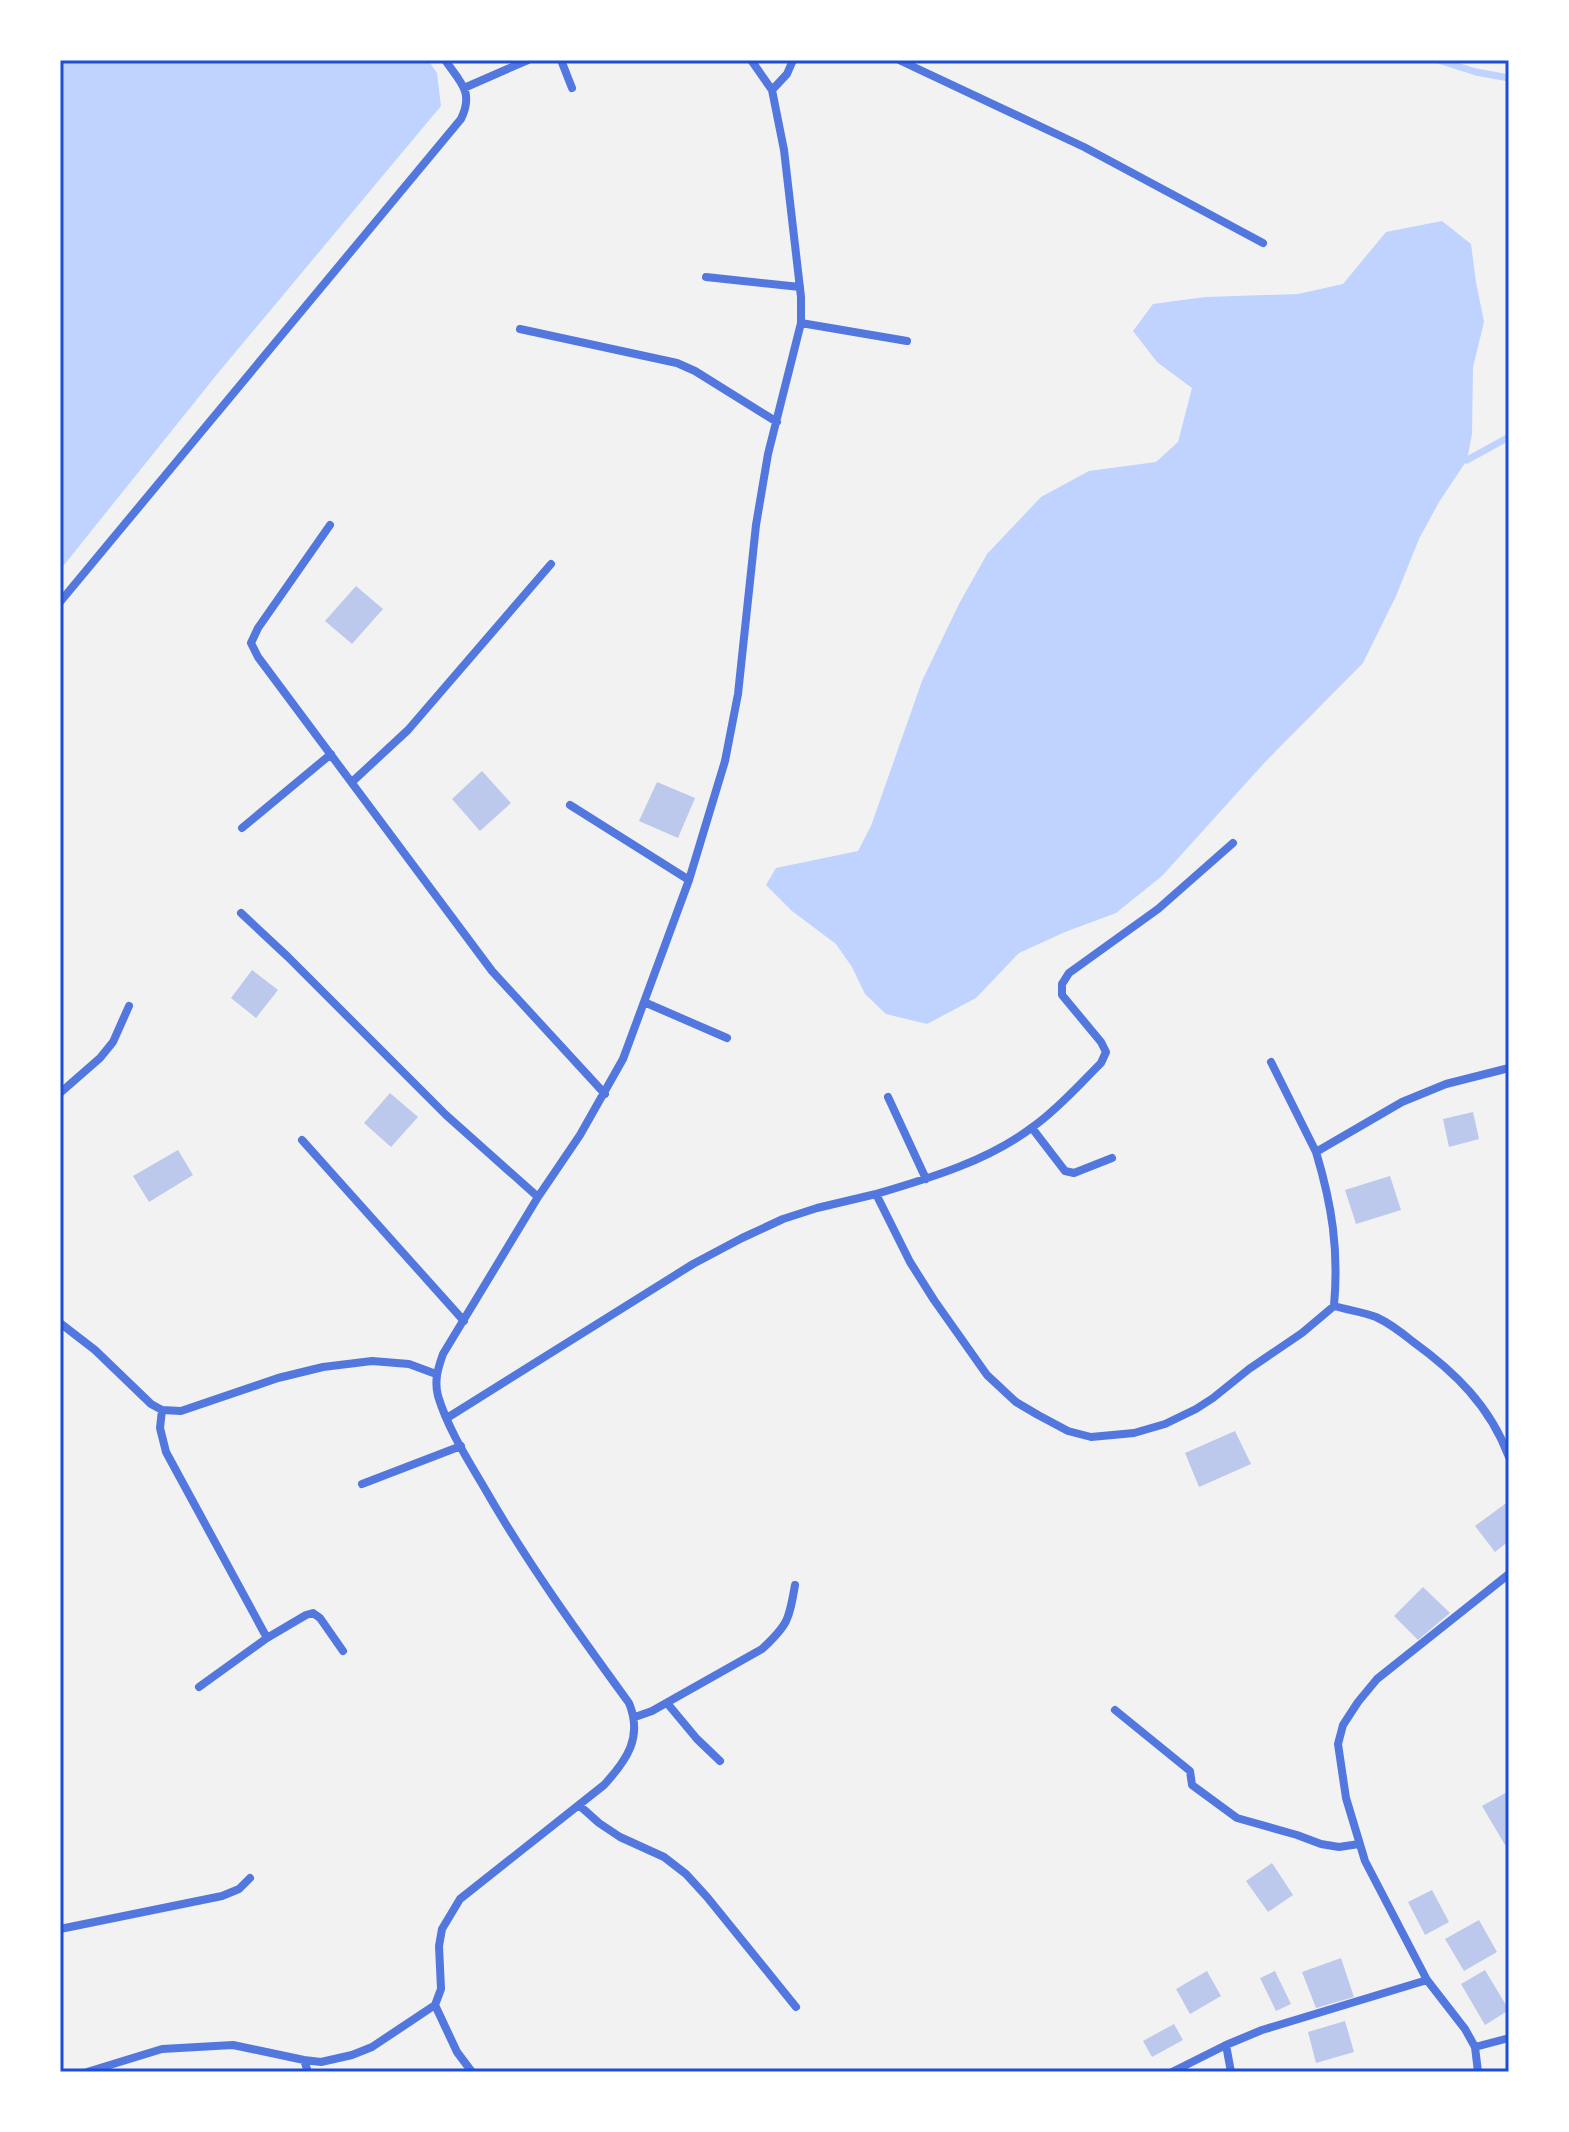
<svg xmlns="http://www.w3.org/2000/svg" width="1569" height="2132" viewBox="0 0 1569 2132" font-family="Commissioner,sans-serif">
<rect width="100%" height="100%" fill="#f2f2f2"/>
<path fill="#bfd3fe" d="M 60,60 L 428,60 L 437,73 L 441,106 L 218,373 L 60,570 Z
M 1442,221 L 1471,244 L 1476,282 L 1484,322 L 1473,367 L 1472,434 L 1467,460 L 1439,502 L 1419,539 L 1396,596 L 1363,663 L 1266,761 L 1162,876 L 1116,913 L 1065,932 L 1019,953 L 976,998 L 927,1024 L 886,1014 L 865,994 L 852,967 L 836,944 L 792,911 L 766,885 L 776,868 L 858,851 L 871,826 L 922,681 L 959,604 L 987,554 L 1041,497 L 1089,471 L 1156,462 L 1178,442 L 1192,388 L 1157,362 L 1133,331 L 1153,304 L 1205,297 L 1298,294 L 1343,284 L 1386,232 Z"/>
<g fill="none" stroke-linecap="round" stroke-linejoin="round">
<path stroke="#bfd3fe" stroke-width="7" d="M 1438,60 L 1476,72 L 1509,78
M 1467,460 L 1509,437"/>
</g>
<path fill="#bdc9ec" d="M 356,586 L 383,609 L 352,644 L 325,621 Z
M 482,771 L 511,803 L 480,831 L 452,799 Z
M 657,782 L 695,798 L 678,838 L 639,821 Z
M 252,970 L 278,990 L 256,1018 L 231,998 Z
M 390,1093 L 418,1117 L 391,1147 L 364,1123 Z
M 1473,1112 L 1479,1139 L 1449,1147 L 1443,1119 Z
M 178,1150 L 193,1175 L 149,1202 L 133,1176 Z
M 1390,1176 L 1401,1210 L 1356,1224 L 1345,1190 Z
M 1235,1431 L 1251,1464 L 1199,1487 L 1185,1453 Z
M 1509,1501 L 1509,1541 L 1495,1552 L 1475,1526 Z
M 1423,1587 L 1450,1613 L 1418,1640 L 1394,1616 Z
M 1509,1791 L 1509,1842 L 1505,1845 L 1482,1806 Z
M 1272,1863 L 1293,1895 L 1268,1912 L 1246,1881 Z
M 1432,1890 L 1449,1922 L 1425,1935 L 1408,1902 Z
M 1479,1920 L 1497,1952 L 1464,1971 L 1445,1939 Z
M 1341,1958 L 1354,1997 L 1316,2008 L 1302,1972 Z
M 1485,1970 L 1509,2010 L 1485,2025 L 1461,1984 Z
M 1207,1971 L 1221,1996 L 1190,2014 L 1176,1989 Z
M 1275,1971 L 1291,2004 L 1276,2011 L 1260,1978 Z
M 1345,2021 L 1354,2052 L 1316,2063 L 1308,2032 Z
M 1174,2024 L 1183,2040 L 1152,2057 L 1143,2041 Z"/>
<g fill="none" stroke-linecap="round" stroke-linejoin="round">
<path stroke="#5277de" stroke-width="8" d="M 561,60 L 572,88
M 899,60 L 1084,147 L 1263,243
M 464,88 L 528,60
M 772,90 L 787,74 L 793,60
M 706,277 L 800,287
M 801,323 L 907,341
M 520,329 L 677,363 L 695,371 L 777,422
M 330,525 L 258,628 L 251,643 L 258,657 L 492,971 L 605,1094
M 60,602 L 461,119 C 474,92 461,83 445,60
M 352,782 L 408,730 L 551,564
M 570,805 L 689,880
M 242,828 L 331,754
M 241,913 L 288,957 L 446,1115 L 538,1197
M 644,1002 L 727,1038
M 1271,1062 L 1316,1152
M 60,1093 L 100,1058 L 113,1042 L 129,1006
M 888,1097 L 926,1179
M 1032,1128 L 1065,1171 L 1074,1173 L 1112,1158
M 302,1140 L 464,1321
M 876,1194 C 930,1178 988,1161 1034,1126 C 1059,1108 1080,1084 1101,1063 L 1106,1052 L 1101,1042 L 1062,995 L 1062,984 L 1069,973 L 1158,909 L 1233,843
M 1334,1306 C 1348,1310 1363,1312 1376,1317 C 1389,1323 1401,1332 1412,1341 C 1455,1372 1490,1406 1509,1457
M 60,1323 L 95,1350 L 151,1404 L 162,1410 L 181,1411 L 278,1378 L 323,1367 L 372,1361 L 409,1364 L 436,1374
M 162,1410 L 160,1428 L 166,1452 L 267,1638
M 447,1418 L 693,1264 L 742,1238 L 783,1219 L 817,1208 L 876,1194 L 910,1262 L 934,1300 L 987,1375 L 1016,1402 L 1038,1415 L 1068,1431 L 1091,1437 L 1134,1433 L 1165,1424 L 1196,1409 L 1213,1398 L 1249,1369 L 1302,1333 L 1334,1306 C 1339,1250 1332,1205 1316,1152 L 1402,1102 L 1446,1084 L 1509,1068
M 362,1484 L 461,1446
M 199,1687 L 267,1638 L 306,1615 L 313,1613 L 320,1618 L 343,1651
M 667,1703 L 697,1739 L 720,1761
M 1115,1710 L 1190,1771 L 1192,1785 L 1237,1818 L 1297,1835 L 1321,1844 L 1339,1847 L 1359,1844
M 635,1717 L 652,1711 L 762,1649 C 788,1625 789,1620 795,1585
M 580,1806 L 599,1823 L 620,1837 L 664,1857 L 686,1874 L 707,1897 L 796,2007
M 60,1929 L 222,1896 L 239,1889 L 250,1878
M 435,2005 L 457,2052 L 472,2072
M 1226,2045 L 1231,2072
M 1475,2047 L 1509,2038
M 304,2060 L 308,2072
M 87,2072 L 162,2049 L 233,2045 L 304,2060 L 321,2062 L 352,2055 L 372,2047 L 435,2005 L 441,1989 L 439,1946 L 442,1929 L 460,1899 L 604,1785 C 627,1760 643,1737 629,1703 C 578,1633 528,1564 485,1489 C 468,1460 448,1429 438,1396 C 434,1381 438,1368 443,1354 L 538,1197 L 580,1135 L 623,1059 L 689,880 L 725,761 L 738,694 L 756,525 L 768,454 L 801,323 L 801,297 L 784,150 L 772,90 L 751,60
M 1172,2072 L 1226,2045 L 1262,2030 L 1427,1980
M 1478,2072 L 1475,2047 L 1465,2029 L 1427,1980 L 1365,1861 L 1346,1798 L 1338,1744 L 1343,1725 L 1358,1702 L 1377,1679 L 1509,1574"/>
</g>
<rect width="1569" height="2132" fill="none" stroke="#ffffff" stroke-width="124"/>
<rect x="62" y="62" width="1445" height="2008" fill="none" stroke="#1d4ed8" stroke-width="3"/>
</svg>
